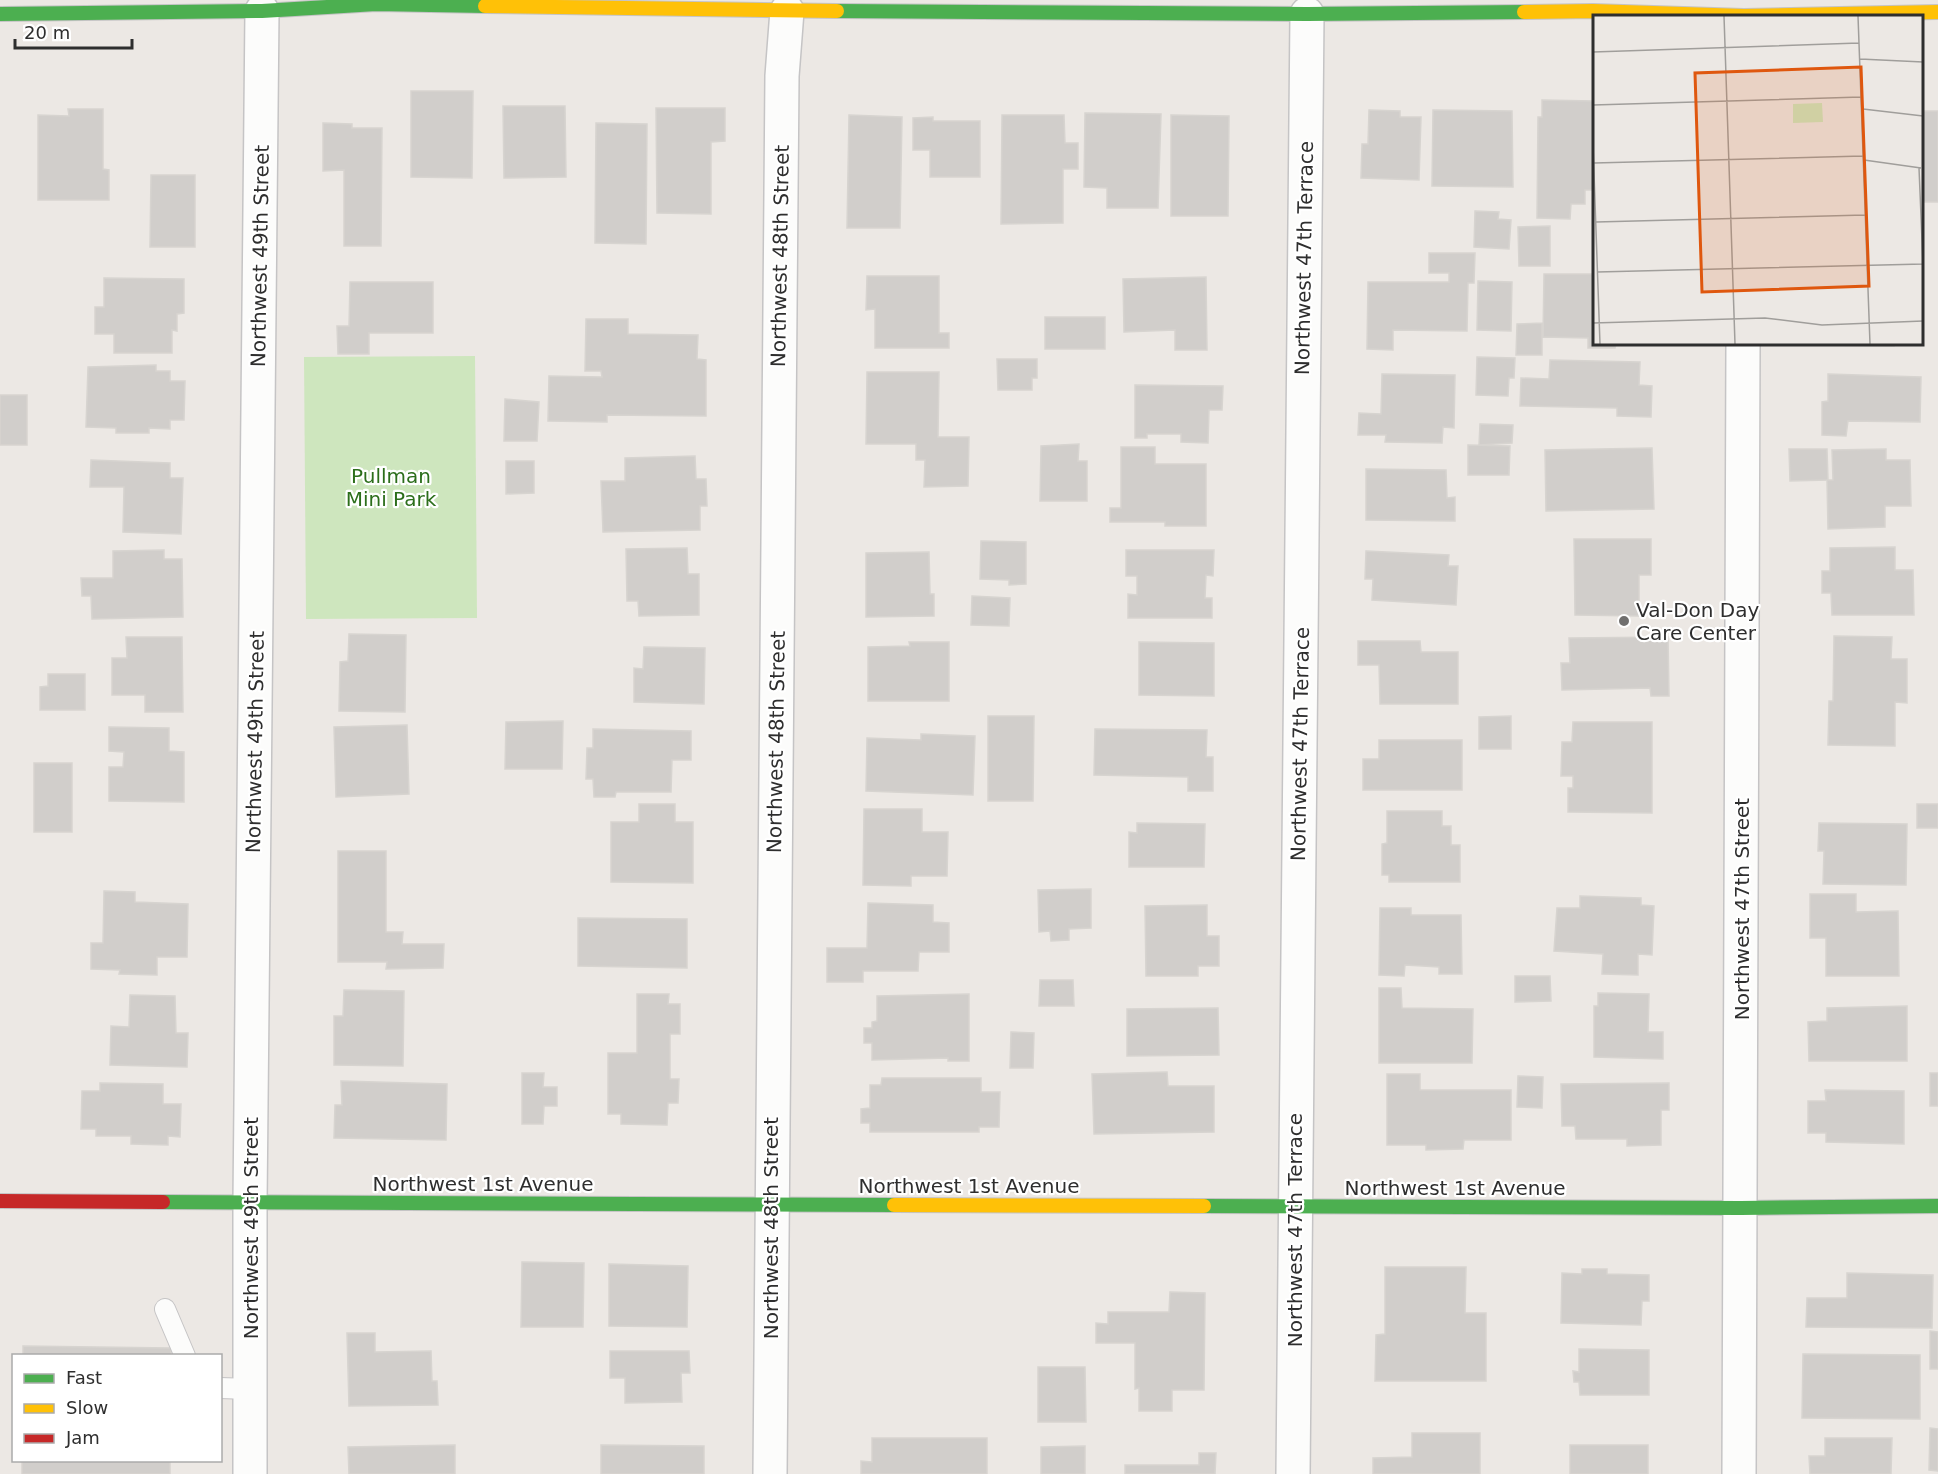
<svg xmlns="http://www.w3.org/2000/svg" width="1938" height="1474" viewBox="0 0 1938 1474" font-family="'DejaVu Sans',sans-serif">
<rect width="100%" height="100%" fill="#ece8e4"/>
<path fill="#cee6be" d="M 475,356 L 477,618 L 306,619 L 304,357 Z"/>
<path fill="#d1cecb" stroke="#d7d4d0" stroke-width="1.5" d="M 411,91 L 473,91 L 472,178 L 411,177 Z
M 1542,100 L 1594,101 L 1594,190 L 1585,190 L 1585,204 L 1571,204 L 1570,219 L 1537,218 L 1538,117 L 1542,117 Z
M 503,106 L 565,106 L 566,177 L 504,178 Z
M 656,108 L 725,108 L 725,141 L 711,142 L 711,214 L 657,213 Z
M 68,109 L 103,109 L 103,169 L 109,170 L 109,200 L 38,200 L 38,115 L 69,116 Z
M 1369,110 L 1400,111 L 1400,117 L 1421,117 L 1419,180 L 1361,178 L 1362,144 L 1368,144 Z
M 1433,110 L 1512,111 L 1513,187 L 1432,186 Z
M 1922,111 L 1938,111 L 1938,202 L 1922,202 Z
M 1085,113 L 1161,114 L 1158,208 L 1107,208 L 1107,188 L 1084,187 Z
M 849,115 L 902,117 L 900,228 L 847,228 Z
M 1002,115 L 1064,115 L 1065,143 L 1078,143 L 1078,169 L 1063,169 L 1063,223 L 1001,224 Z
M 1171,115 L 1229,116 L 1228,216 L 1171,216 Z
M 933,117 L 933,121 L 980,121 L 980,177 L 930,177 L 930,150 L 913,150 L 913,118 Z
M 323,123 L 352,124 L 352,128 L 382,128 L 381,246 L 344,246 L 344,170 L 323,171 Z
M 596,123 L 647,124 L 646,244 L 595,243 Z
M 151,175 L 195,175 L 195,247 L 150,247 Z
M 1475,211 L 1499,212 L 1498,219 L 1511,220 L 1509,249 L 1474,247 Z
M 1550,226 L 1550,266 L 1519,266 L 1518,227 Z
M 1429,253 L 1475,253 L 1474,283 L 1468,283 L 1467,331 L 1393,330 L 1393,350 L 1367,349 L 1368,282 L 1449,282 L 1449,273 L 1429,273 Z
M 1544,274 L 1594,274 L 1594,344 L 1648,345 L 1616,344 L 1615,348 L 1588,348 L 1588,338 L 1543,337 Z
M 867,276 L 939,276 L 939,333 L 949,333 L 949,348 L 875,348 L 875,309 L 866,310 Z
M 1206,277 L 1207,350 L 1175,350 L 1175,330 L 1124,332 L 1123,279 Z
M 104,278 L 184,279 L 184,313 L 177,314 L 177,331 L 172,330 L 172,353 L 114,353 L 114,334 L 95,334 L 95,307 L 104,307 Z
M 1478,281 L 1512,282 L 1511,331 L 1477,330 Z
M 350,282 L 433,282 L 433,333 L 369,333 L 369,354 L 338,354 L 337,326 L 349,326 Z
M 1045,317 L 1105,317 L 1105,349 L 1045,349 Z
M 586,319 L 628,319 L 628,334 L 698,335 L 697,359 L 706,360 L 706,416 L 607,415 L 607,422 L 548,421 L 549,376 L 602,377 L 601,371 L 585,371 Z
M 1542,323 L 1542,355 L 1516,355 L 1517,324 Z
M 1826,344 L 1894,344 L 1894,346 L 1826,345 Z
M 1477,357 L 1515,358 L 1514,378 L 1509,378 L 1508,396 L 1476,395 Z
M 997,359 L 1037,359 L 1037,378 L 1032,378 L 1032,390 L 998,390 Z
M 1550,360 L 1640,362 L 1639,385 L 1652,386 L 1651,417 L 1617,416 L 1617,408 L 1520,406 L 1521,378 L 1549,379 Z
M 156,365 L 156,371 L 170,371 L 170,381 L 185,381 L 184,420 L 170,420 L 170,429 L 149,428 L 149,433 L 116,433 L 116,428 L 86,427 L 88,367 Z
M 867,372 L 939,372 L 938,437 L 969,437 L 968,486 L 924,487 L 925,460 L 916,460 L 916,444 L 866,444 Z
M 1382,374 L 1455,375 L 1454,428 L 1443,427 L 1442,443 L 1385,442 L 1386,435 L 1358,435 L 1359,413 L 1381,414 Z
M 1828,374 L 1921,377 L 1920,422 L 1848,421 L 1846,436 L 1822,435 L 1822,402 L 1828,401 Z
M 1135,385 L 1223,386 L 1222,410 L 1209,410 L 1208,443 L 1181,442 L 1181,434 L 1147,434 L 1147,438 L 1135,438 Z
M 0,395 L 27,395 L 27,445 L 0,445 Z
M 505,399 L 539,402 L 537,441 L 504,441 Z
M 1480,424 L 1513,425 L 1512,443 L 1479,445 Z
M 1079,444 L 1078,461 L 1087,461 L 1087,501 L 1040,501 L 1041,446 Z
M 1468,445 L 1510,446 L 1509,475 L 1468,475 Z
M 1121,447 L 1155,447 L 1155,464 L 1206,464 L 1206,526 L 1165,526 L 1165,522 L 1110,522 L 1110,508 L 1121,508 Z
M 1652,448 L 1654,509 L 1546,511 L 1545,450 Z
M 1789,449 L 1827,449 L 1828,480 L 1790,481 Z
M 1886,449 L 1886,460 L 1910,460 L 1911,506 L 1885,506 L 1885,527 L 1828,529 L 1827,480 L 1833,480 L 1832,450 Z
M 695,456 L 696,479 L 706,479 L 707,506 L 700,506 L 700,530 L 603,532 L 601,481 L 625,481 L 625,458 Z
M 91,460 L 170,463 L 170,478 L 183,478 L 181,534 L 123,532 L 124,487 L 90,487 Z
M 506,461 L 534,461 L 534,493 L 506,494 Z
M 1366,469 L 1446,470 L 1447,498 L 1455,497 L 1455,521 L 1366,520 Z
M 1574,539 L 1651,539 L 1651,575 L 1639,575 L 1639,616 L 1575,615 Z
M 981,541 L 1026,542 L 1026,584 L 1009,585 L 1009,580 L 980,579 Z
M 1895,547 L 1895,570 L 1913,570 L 1914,615 L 1832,615 L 1831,593 L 1822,593 L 1822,571 L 1830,571 L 1830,548 Z
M 687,548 L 688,574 L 699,574 L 699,615 L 639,616 L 638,601 L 627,601 L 626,549 Z
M 164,550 L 164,559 L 182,559 L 183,617 L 92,619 L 91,596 L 82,596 L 81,578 L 113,578 L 113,551 Z
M 1126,550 L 1214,550 L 1213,576 L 1206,575 L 1205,598 L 1212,598 L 1212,618 L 1128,618 L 1128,594 L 1137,595 L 1137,576 L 1126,576 Z
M 1366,551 L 1449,555 L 1448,566 L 1458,566 L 1456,605 L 1372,600 L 1373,579 L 1365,579 Z
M 929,552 L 930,594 L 934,594 L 934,616 L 866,617 L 866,553 Z
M 972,596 L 1010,598 L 1009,626 L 971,625 Z
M 349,634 L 406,635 L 405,712 L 339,711 L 340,662 L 348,661 Z
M 1834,636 L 1892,637 L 1891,659 L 1907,659 L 1907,703 L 1895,702 L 1895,746 L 1828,745 L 1829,701 L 1833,701 Z
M 126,637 L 182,637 L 183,712 L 145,712 L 145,695 L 112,695 L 112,658 L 127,658 Z
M 1668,637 L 1669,696 L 1651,696 L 1650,688 L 1562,690 L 1561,663 L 1570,663 L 1569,638 Z
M 1358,641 L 1420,641 L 1421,652 L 1458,652 L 1458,704 L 1380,704 L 1379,665 L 1358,665 Z
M 909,642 L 949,642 L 949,701 L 868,701 L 868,647 L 910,646 Z
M 1139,642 L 1214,643 L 1214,696 L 1139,695 Z
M 644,647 L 705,648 L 704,704 L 634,702 L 634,668 L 643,669 Z
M 48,674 L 85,674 L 85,710 L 40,710 L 40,687 L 48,686 Z
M 988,716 L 1034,716 L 1033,801 L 988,801 Z
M 1511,716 L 1511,749 L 1479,749 L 1479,717 Z
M 563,721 L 562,769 L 505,769 L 506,722 Z
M 1573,722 L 1652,722 L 1652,813 L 1568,812 L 1568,788 L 1573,788 L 1573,776 L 1561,776 L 1562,742 L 1572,742 Z
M 407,725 L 409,794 L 336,797 L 334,727 Z
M 109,727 L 169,728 L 169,751 L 184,752 L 184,802 L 109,801 L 109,767 L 123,767 L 124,752 L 109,751 Z
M 593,729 L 691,731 L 691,760 L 672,760 L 671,792 L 616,792 L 615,797 L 594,797 L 593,779 L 586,779 L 587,748 L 593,748 Z
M 1095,729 L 1207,730 L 1206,757 L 1213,757 L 1213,791 L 1188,791 L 1188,777 L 1094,775 Z
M 921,734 L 975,736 L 973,795 L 866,791 L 867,738 L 921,740 Z
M 1379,740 L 1462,740 L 1462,790 L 1363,790 L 1363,759 L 1379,759 Z
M 34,763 L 72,763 L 72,832 L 34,832 Z
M 639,804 L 675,804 L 675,822 L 693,822 L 693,883 L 611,882 L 611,822 L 639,822 Z
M 1917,804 L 1938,804 L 1938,828 L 1917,828 Z
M 864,809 L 922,809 L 922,832 L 948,832 L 947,876 L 911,876 L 911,886 L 863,885 Z
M 1387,811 L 1442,811 L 1442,826 L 1451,826 L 1451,845 L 1460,845 L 1460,882 L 1389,882 L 1389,875 L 1382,875 L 1382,844 L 1387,843 Z
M 1137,823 L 1205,824 L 1204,867 L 1129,867 L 1129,832 L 1137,833 Z
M 1819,823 L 1907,824 L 1906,885 L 1823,884 L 1824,851 L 1818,851 Z
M 338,851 L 386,851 L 386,932 L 403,932 L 402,944 L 444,944 L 443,968 L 386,969 L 387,962 L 338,962 Z
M 1091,889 L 1091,928 L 1069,929 L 1069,940 L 1051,941 L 1050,931 L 1039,932 L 1038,890 Z
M 104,891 L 135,892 L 135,902 L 188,904 L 187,957 L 157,957 L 157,975 L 119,974 L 120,970 L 91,969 L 91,943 L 103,943 Z
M 1810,894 L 1856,894 L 1856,912 L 1898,911 L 1899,976 L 1826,976 L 1826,938 L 1810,938 Z
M 1580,896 L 1641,898 L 1641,905 L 1654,906 L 1652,955 L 1638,954 L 1638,975 L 1602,974 L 1603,954 L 1554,951 L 1557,908 L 1580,908 Z
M 868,903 L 933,905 L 933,922 L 949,923 L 949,952 L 919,952 L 918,971 L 863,971 L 863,982 L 827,982 L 827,948 L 867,948 Z
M 1207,905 L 1207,936 L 1219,936 L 1219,966 L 1198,966 L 1198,976 L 1146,976 L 1145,906 Z
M 1380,908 L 1411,908 L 1411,915 L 1461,915 L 1462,974 L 1439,974 L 1439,967 L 1405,965 L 1404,976 L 1379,975 Z
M 578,918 L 687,919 L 687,968 L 578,966 Z
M 1515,976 L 1550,976 L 1551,1001 L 1515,1002 Z
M 1040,980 L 1073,980 L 1074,1006 L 1039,1006 Z
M 1379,988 L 1401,988 L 1402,1008 L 1473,1009 L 1472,1063 L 1379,1063 Z
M 344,990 L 404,991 L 403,1066 L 334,1065 L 334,1016 L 343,1016 Z
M 1598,993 L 1649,994 L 1648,1032 L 1663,1032 L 1663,1059 L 1594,1057 L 1594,1006 L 1598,1006 Z
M 637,994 L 669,994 L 668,1004 L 680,1004 L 680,1034 L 670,1034 L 670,1079 L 679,1079 L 678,1103 L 668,1103 L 667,1125 L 621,1124 L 621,1114 L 608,1114 L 608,1053 L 637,1053 Z
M 969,994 L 969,1061 L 948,1061 L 948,1058 L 872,1060 L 872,1043 L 864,1043 L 864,1028 L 872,1028 L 872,1022 L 877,1021 L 877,996 Z
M 130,995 L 175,996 L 176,1033 L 188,1033 L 187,1067 L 110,1065 L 111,1026 L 129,1027 Z
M 1907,1006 L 1907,1061 L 1809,1061 L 1808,1022 L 1827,1021 L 1827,1008 Z
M 1218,1008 L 1219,1055 L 1127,1056 L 1127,1009 Z
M 1011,1032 L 1034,1033 L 1033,1068 L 1010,1068 Z
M 1167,1072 L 1168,1086 L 1214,1086 L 1214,1132 L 1094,1134 L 1092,1074 Z
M 522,1073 L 544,1073 L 543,1087 L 557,1087 L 557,1106 L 544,1106 L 543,1124 L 522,1124 Z
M 1930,1073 L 1938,1073 L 1938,1106 L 1930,1106 Z
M 1387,1074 L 1420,1074 L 1420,1090 L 1511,1090 L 1511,1140 L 1464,1140 L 1463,1149 L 1426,1150 L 1426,1145 L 1387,1145 Z
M 1518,1076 L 1543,1077 L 1542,1108 L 1517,1107 Z
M 882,1078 L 981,1078 L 981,1092 L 1000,1092 L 999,1127 L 979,1127 L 979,1132 L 870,1132 L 870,1123 L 861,1123 L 861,1109 L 870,1108 L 870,1085 L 881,1085 Z
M 341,1081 L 447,1084 L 446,1140 L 334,1138 L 335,1105 L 342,1105 Z
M 100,1083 L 163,1084 L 163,1104 L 181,1104 L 180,1137 L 168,1136 L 168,1145 L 131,1144 L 131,1136 L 96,1136 L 96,1129 L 81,1129 L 82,1091 L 100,1091 Z
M 1669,1083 L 1669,1110 L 1661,1110 L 1661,1145 L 1627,1146 L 1627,1139 L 1576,1139 L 1575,1126 L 1562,1126 L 1561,1084 Z
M 1825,1090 L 1904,1091 L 1904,1144 L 1826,1142 L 1826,1133 L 1808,1133 L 1808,1101 L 1826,1101 Z
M 522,1262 L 584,1263 L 583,1327 L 521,1327 Z
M 609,1264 L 688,1266 L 687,1327 L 609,1326 Z
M 1385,1267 L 1466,1267 L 1465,1313 L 1486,1313 L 1486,1381 L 1375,1381 L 1376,1335 L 1385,1334 Z
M 1582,1269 L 1607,1269 L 1607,1274 L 1649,1275 L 1649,1301 L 1642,1301 L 1641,1325 L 1561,1323 L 1562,1273 L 1582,1274 Z
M 1847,1273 L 1933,1275 L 1932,1328 L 1806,1327 L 1807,1298 L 1847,1298 Z
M 1170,1292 L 1205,1293 L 1204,1390 L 1172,1390 L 1172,1411 L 1139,1411 L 1139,1388 L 1135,1389 L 1135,1343 L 1096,1343 L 1096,1323 L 1108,1324 L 1108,1312 L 1169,1312 Z
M 1930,1331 L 1938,1332 L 1938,1369 L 1930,1369 Z
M 347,1333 L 375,1333 L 375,1352 L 431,1351 L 432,1381 L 437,1381 L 438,1405 L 349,1406 Z
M 23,1346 L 171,1348 L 171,1356 L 23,1356 Z
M 1579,1349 L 1649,1350 L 1649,1395 L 1580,1395 L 1579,1382 L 1574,1382 L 1573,1371 L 1579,1372 Z
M 610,1351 L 689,1351 L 690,1373 L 681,1373 L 682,1402 L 625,1403 L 625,1378 L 610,1378 Z
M 1803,1354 L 1920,1355 L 1920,1419 L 1802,1418 Z
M 1038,1367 L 1085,1367 L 1086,1422 L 1038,1422 Z
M 1930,1428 L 1938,1429 L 1938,1471 L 1929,1470 Z
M 1412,1433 L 1480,1433 L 1480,1474 L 1373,1474 L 1373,1458 L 1412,1457 Z
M 872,1438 L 987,1438 L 987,1474 L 861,1474 L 861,1461 L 872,1462 Z
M 1825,1438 L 1892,1438 L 1891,1474 L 1810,1474 L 1809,1456 L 1825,1456 Z
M 455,1445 L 455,1474 L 349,1474 L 348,1447 Z
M 601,1445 L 704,1446 L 704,1474 L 601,1474 Z
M 1570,1445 L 1648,1445 L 1648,1474 L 1570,1474 Z
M 1085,1446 L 1085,1474 L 1041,1474 L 1041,1447 Z
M 1199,1453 L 1216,1453 L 1215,1474 L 1125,1474 L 1125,1465 L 1199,1465 Z
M 22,1460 L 170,1460 L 170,1474 L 22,1474 Z"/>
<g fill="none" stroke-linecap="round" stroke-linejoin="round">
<g stroke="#c5c4c5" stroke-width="22">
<path id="lane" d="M 165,1309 L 185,1356
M 220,1388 L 250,1389"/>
</g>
<g stroke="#c5c4c5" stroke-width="36">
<path id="street" d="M 250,1474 L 250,1203 L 262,11
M 770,1474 L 782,76 L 787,11
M 1293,1474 L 1307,14
M 1739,1474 L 1743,344"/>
</g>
<g stroke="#c5c4c5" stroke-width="16">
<path id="fast" d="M 837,11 L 1307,14 L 1524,12
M 0,14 L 262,11 L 376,4 L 485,6
M 163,1202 L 894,1205
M 1204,1206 L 1741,1208 L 1938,1206"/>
</g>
<g stroke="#c5c4c5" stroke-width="16">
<path id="slow" d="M 485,6 L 837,11
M 1524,12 L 1593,11 L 1744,16 L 1938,12
M 894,1205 L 1204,1206"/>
</g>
<g stroke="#c5c4c5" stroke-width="16">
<path id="jam" d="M 0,1201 L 163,1202"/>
</g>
<use href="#lane" stroke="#fcfcfb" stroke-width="20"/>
<use href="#street" stroke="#fcfcfb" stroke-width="33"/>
<use href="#fast" stroke="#4caf50" stroke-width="14"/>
<use href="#slow" stroke="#ffc107" stroke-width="14"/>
<use href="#jam" stroke="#c62828" stroke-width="14"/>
</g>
<circle fill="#706f6e" stroke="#fff" stroke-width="2" cx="1624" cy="621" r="6"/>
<g text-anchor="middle" stroke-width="4.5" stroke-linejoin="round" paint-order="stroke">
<g font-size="20" fill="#2e2e2e" stroke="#fff">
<text transform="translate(260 256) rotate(-89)" y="7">Northwest 49th Street</text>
<text transform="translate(780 256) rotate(-89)" y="7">Northwest 48th Street</text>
<text transform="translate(1304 258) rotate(-89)" y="7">Northwest 47th Terrace</text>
<text transform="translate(255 742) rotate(-89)" y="7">Northwest 49th Street</text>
<text transform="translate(776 742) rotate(-89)" y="7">Northwest 48th Street</text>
<text transform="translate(1300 744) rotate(-89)" y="7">Northwest 47th Terrace</text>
<text transform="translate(1742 909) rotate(-90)" y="7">Northwest 47th Street</text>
<text x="483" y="1191">Northwest 1st Avenue</text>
<text x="969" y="1193">Northwest 1st Avenue</text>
<text x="1455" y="1195">Northwest 1st Avenue</text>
<text transform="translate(251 1228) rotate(-90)" y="7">Northwest 49th Street</text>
<text transform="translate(771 1228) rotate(-90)" y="7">Northwest 48th Street</text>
<text transform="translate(1295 1230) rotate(-90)" y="7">Northwest 47th Terrace</text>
</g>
<g font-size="20" fill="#2c6e1b" stroke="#fff">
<text x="391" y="483">Pullman<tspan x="391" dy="23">Mini Park</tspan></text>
</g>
<g font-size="20" fill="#2e2e2e" stroke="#fff" text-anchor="start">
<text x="1636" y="617">Val-Don Day<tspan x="1636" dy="23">Care Center</tspan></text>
</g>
</g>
<g transform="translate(1593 15)">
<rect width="330" height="330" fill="#ece8e4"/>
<path d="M 229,88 L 230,107 L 200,108 L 200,89 Z" fill="#cee6be"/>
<path fill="none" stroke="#a09e9b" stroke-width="1.5" d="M 131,1 L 142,329M 265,1 L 277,329M 0,37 L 266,28M 267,44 L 330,47M 0,90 L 268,82M 270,94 L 330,101M 0,130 L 7,329M 271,145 L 328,153M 1,148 L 270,141M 3,207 L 272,200M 4,257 L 330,249 L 326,153M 0,308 L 172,303 L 229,310 L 330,306"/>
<path fill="#df570e" fill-opacity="0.15" stroke="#df570e" stroke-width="3" d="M 268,52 L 276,271 L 109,277 L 102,58 Z"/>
<rect width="330" height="330" fill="none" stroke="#2e2e2e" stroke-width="3"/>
</g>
<rect x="12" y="1354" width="210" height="108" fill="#ffffff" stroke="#ababab" stroke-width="1.5"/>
<rect x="24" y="1374" width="30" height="9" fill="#4caf50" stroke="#ababab" stroke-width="1.5"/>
<text x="66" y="1384" font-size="18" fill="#2e2e2e">Fast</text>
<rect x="24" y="1404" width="30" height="9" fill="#ffc107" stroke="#ababab" stroke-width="1.5"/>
<text x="66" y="1414" font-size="18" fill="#2e2e2e">Slow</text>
<rect x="24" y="1434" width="30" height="9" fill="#c62828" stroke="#ababab" stroke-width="1.5"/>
<text x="66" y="1444" font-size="18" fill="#2e2e2e">Jam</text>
<path d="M15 39v9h117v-9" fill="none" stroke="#2e2e2e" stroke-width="3"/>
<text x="24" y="39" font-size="18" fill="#2e2e2e" stroke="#ffffff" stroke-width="4.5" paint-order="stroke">20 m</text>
</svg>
